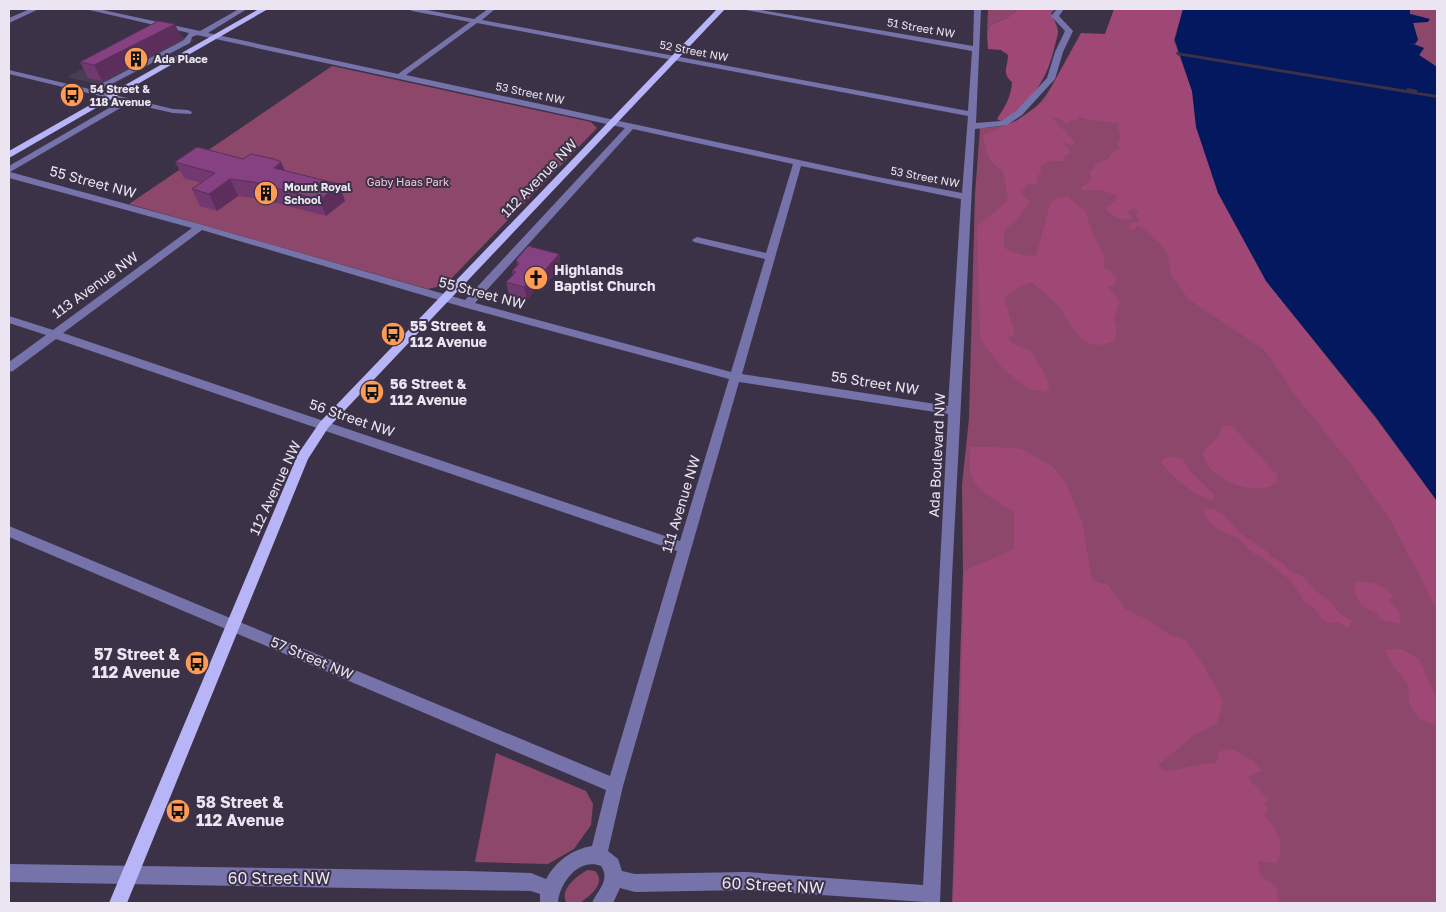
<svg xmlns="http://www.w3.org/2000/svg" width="1446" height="912" viewBox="0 0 1446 912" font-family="'Golos Text',sans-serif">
<rect width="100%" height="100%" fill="#3c3247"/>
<path fill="#493c56" d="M 154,30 L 195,40 L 109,87 L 67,77 Z"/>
<path fill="#8d476a" d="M 988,9 L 1018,9 L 1007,18 L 990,25 L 987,34 Z
M 1410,9 L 1437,9 L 1437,67 L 1419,55 L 1424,48 L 1415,46 L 1410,43 L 1418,40 L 1413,23 L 1429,19 L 1410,14 Z
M 332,66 L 591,122 L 597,128 L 445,285 L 428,289 L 129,204 Z
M 1090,74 L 1266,281 L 1437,502 L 1437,903 L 952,903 L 963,572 L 962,485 L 969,418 L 975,194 L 980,128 C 1017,127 1035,114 1054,83 Z
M 496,753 L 586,791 L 593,804 L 591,825 L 574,849 L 548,864 L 475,862 Z
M 588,870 L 595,871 C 607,884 590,895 580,903 L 567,903 C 558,891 577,875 588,870 Z"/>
<path fill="#9f4876" d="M 1018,9 L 1055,9 L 1051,13 C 1053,18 1057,24 1058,31 C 1058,36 1055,44 1054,49 C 1047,80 1029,106 1001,121 L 997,119 C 1005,107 1011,97 1012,82 C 1001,73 1008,67 1008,55 L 1001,50 L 988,49 L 987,34 L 990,25 L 1007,18 Z
M 1114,9 L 1183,9 L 1174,40 L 1192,91 L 1266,281 L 1375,417 L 1437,501 L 1437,610 L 1390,519 L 1349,462 L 1292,391 L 1272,360 L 1263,349 L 1188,299 L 1171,274 L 1168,256 L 1161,244 L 1141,227 L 1136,226 L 1136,229 L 1132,230 L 1128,227 L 1132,223 L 1140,223 L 1136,214 L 1139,211 L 1134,208 L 1129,210 L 1128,213 L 1132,219 C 1122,221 1111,217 1106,208 L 1115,201 L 1117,195 L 1099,190 L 1082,190 L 1081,187 L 1088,184 L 1092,177 L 1089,172 L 1095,167 L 1094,164 L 1108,159 L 1114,151 L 1120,149 L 1117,143 L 1121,138 L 1118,126 L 1120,123 L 1085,119 L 1079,117 L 1077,121 L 1072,120 L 1067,123 L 1057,118 L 1052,118 L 1075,142 L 1072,145 L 1063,143 L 1071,152 L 1065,156 L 1064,161 L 1050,161 L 1041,166 L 1041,172 L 1036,178 L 1038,184 L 1027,184 L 1026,187 L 1020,193 L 1030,202 C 1025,206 1024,210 1021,215 C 1010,230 1002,221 1004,248 L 1021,255 L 1036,256 L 1050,204 L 1057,198 L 1069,197 L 1076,204 L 1085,210 L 1093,235 L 1104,257 L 1104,267 L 1111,271 L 1117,278 L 1114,284 L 1108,287 L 1114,293 L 1119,303 L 1114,319 L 1117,330 L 1114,341 C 1078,355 1076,328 1058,306 C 1050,297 1040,289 1031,282 L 1021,286 L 1004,297 L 1015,335 L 1007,338 L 1015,345 L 1031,351 L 1044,373 L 1050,388 L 1044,392 L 1030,389 L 1003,369 L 980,339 L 977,226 L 1007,202 C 1009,190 1004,182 1003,170 C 988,163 986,151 983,135 L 1016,121 L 1043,102 L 1081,33 L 1105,34 Z
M 1227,425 L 1233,427 L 1278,476 L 1276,478 L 1279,481 C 1258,500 1205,480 1203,452 L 1219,436 L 1222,426 Z
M 971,447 L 996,447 L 1021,449 L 1052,466 L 1065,482 L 1082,521 L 1092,580 L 1108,585 L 1126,610 L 1149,620 L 1168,634 L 1185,640 L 1204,666 L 1223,701 L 1217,723 L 1196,734 L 1158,765 L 1166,772 L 1202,764 L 1216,763 L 1219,752 L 1230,748 L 1252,760 L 1262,771 L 1247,777 L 1269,800 L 1262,804 L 1269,808 L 1264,815 C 1276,828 1287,847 1276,863 L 1258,861 L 1260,875 L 1276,887 L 1279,903 L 953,903 L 960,739 L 964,571 L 1014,549 L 1014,512 C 985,493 963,488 971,447 Z
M 1171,457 L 1182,458 L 1191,472 L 1214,495 L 1213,500 C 1198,499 1169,475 1161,462 L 1164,458 Z
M 1205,508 L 1214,509 L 1223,515 L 1240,533 L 1265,550 L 1271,557 L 1280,561 L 1291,572 L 1301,575 L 1317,592 L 1331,602 L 1339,613 L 1352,621 L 1348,628 L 1338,622 L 1330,623 L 1323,620 L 1315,609 L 1306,604 L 1291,581 L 1267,561 L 1249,550 L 1238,538 L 1219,530 L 1207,519 L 1204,513 Z
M 1354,582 C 1369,582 1385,583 1393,597 L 1388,600 L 1399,611 L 1401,624 L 1379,619 L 1379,614 C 1361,607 1355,602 1354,582 Z
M 1401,649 L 1419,659 L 1437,700 L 1437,725 L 1419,719 L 1409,702 L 1408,684 L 1393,666 L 1385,650 Z"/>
<path fill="#04185f" d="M 1183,9 L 1410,9 L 1410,14 L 1430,19 L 1428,22 L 1413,23 L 1418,40 L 1415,44 L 1411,43 L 1424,48 L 1419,55 L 1437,67 L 1437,501 L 1376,417 L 1266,281 L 1218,193 L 1196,127 L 1192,91 L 1175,40 Z"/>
<path fill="#3c3247" d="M 1176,52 L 1407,90 L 1407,88 L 1417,90 L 1417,92 L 1437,95 L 1437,98 L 1177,55 Z"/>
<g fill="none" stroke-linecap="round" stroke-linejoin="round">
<path fill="#7673ab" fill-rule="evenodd" d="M 30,9 L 39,9 L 9,23 L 9,18 Z
M 85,9 L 98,9 L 200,31 L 239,9 L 247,9 L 208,33 L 398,74 L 470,22 L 412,11 L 409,9 L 422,9 L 474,19 L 488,9 L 495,9 L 482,20 L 968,111 L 972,51 L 740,9 L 755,9 L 973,46 L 974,9 L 981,9 L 976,123 L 1001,121 L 1016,111 L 1047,78 L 1055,52 L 1065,31 L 1051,16 L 1057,9 L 1064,9 L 1059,16 L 1073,31 L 1063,52 L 1055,79 L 1022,115 L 1007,125 L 975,129 L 952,577 L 940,903 L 746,890 L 635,892 L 620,888 L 613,903 L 592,903 C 597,891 611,880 601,866 C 579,857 559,883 558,903 L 540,903 L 540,894 L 531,891 L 9,882 L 9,864 L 466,871 L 531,873 L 546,879 C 556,861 572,849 592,846 L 606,790 L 9,537 L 9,526 L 610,776 L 677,551 L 56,339 L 13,371 L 9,372 L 9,362 L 46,335 L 9,323 L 9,316 L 53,330 L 192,228 L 9,178 L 9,166 L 121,101 L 9,74 L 9,70 L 89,89 L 107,81 L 184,40 L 189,33 ZM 477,23 L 968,116 L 962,193 L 878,177 L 406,75 ZM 197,35 L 625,128 L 465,300 L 203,225 L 10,172 L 129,103 L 173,113 L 191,114 L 192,112 L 188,110 L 173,109 L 98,91 L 190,43 L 192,37 ZM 633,129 L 793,164 L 766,253 L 697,237 L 692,240 L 694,242 L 765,259 L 731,372 L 475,303 ZM 801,166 L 961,199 L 948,406 L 742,374 ZM 202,230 L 463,307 L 729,379 L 680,541 L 63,333 ZM 739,382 L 948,414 L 923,885 L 746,872 L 635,874 L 622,871 L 618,859 L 608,851 L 623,786 Z"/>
<path fill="#b7b5f8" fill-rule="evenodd" d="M 259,9 L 268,9 L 9,158 L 9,151 Z
M 717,9 L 725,9 L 328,428 L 308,459 L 127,903 L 109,903 L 298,454 L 320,422 Z"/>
</g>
<path fill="#723870" d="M 182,39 L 102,81 L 88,78 L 80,62 Z
M 243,159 L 281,162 L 285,171 L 339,184 L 345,201 L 326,216 L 261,199 L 238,196 L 217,211 L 200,206 L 192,189 L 201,183 L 184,178 L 175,162 Z
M 559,254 L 561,267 L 540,291 L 536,289 L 527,300 L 509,295 L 506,282 L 513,275 L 512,271 L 517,265 L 516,260 Z"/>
<path fill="#5d2e5b" d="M 175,24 L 182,39 L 102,81 L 94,65 Z
M 281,162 L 288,178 L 274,168 Z
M 230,179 L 238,196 L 217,211 L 209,194 Z
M 339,184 L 345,201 L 326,216 L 320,200 Z
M 559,254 L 561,267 L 540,291 L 538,278 Z
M 533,277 L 536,289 L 527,300 L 524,287 Z"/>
<path fill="#854182" stroke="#5d2e5b" d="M 158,21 L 175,24 L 94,65 L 80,62 Z
M 197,147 L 243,159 L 251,154 L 274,159 L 281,162 L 274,168 L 339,184 L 320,200 L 254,182 L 230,179 L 209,194 L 192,189 L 215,173 L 175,162 Z
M 528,246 L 559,254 L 538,278 L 533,277 L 524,287 L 506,282 L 516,272 L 512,271 L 519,264 L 516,260 Z"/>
<defs>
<g id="building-disc" transform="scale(1.25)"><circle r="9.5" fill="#fe9c57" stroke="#3c3247"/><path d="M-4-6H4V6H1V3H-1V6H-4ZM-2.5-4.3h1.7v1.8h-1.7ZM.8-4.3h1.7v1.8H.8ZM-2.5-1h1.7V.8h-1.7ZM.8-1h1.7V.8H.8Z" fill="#111"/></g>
<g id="bus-disc" transform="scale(1.25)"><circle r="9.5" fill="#fe9c57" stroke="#3c3247"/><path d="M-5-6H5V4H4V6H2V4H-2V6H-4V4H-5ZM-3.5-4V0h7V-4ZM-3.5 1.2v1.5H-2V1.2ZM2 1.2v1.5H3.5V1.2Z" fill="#111"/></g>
<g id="church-disc" transform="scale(1.25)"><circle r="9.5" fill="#fe9c57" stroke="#3c3247"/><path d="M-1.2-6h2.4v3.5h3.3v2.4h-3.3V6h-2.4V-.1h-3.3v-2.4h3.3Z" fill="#111"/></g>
</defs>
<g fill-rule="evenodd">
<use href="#building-disc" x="136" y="59"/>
<use href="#bus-disc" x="72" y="95"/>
<use href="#building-disc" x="266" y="193"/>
<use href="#church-disc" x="536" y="278"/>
<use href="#bus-disc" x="393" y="334"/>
<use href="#bus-disc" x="372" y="392"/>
<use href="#bus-disc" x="197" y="663"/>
<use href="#bus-disc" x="178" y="811"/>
</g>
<g text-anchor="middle" stroke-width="4" stroke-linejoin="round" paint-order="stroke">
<g font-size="11" fill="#ebe5f2" stroke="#3c3247">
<text transform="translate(921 28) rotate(10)" y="4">51 Street NW</text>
<text transform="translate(694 51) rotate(11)" y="4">52 Street NW</text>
<text transform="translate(530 93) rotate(12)" y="4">53 Street NW</text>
<text transform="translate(925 177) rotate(11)" y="4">53 Street NW</text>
</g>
<g font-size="11" font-weight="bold" fill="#ebe5f2" stroke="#3c3247" text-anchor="start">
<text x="154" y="63">Ada Place</text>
<text x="90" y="93">54 Street &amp;<tspan x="90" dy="13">118 Avenue</tspan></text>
<text x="284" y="191">Mount Royal<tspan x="284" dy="13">School</tspan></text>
</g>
<g font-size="11" fill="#f6c4da" stroke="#3c3247">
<text x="408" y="186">Gaby Haas Park</text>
</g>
<g font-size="14" fill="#ebe5f2" stroke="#3c3247">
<text transform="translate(539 178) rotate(-46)" y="5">112 Avenue NW</text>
<text transform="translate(93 182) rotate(15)" y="5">55 Street NW</text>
<text transform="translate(95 285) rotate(-36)" y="5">113 Avenue NW</text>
<text transform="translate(482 293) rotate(15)" y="5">55 Street NW</text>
<text transform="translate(875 383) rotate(9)" y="5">55 Street NW</text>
<text transform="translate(352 418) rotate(19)" y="5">56 Street NW</text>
<text transform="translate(937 455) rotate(-87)" y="5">Ada Boulevard NW</text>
<text transform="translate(275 488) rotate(-65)" y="5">112 Avenue NW</text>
<text transform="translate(681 504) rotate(-73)" y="5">111 Avenue NW</text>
<text transform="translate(312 658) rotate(23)" y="5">57 Street NW</text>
</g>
<g font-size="14" font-weight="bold" fill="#ebe5f2" stroke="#3c3247" text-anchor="start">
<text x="554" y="275">Highlands<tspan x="554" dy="16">Baptist Church</tspan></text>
<text x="410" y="331">55 Street &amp;<tspan x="410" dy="16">112 Avenue</tspan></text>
<text x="390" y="389">56 Street &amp;<tspan x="390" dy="16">112 Avenue</tspan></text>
</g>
<g font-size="16" font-weight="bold" fill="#ebe5f2" stroke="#3c3247" text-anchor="end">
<text x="180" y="660">57 Street &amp;<tspan x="180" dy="18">112 Avenue</tspan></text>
<text x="196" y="808" text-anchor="start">58 Street &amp;<tspan x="196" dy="18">112 Avenue</tspan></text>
</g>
<g font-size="16" fill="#ebe5f2" stroke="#3c3247">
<text x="279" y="884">60 Street NW</text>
<text transform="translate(773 885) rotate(3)" y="6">60 Street NW</text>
</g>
</g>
<rect width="1446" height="912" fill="none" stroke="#ebe5f2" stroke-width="20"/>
</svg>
